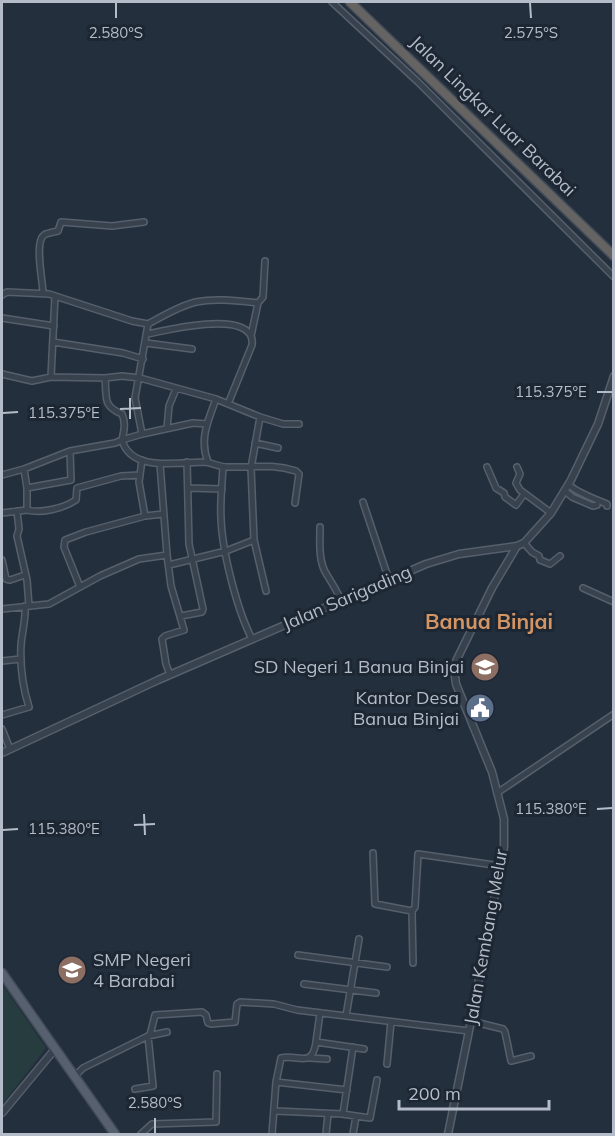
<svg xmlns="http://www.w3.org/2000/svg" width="615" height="1136" viewBox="0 0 615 1136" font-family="Mulish,sans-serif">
<rect width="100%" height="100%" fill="#242f3e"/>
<path fill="#263c3f" d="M 2,984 L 46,1048 L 2,1105 Z"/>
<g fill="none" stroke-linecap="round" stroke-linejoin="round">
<g stroke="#565f6c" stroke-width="8">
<path id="minor" d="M 332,2 L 418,82 L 614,277
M 43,293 C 43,282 34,242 44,235 C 47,233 54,232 58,231 L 61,222 L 112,226 L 144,222
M 2,295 L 7,292 L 49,294 L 132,321 L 148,324 L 135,398 L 142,434 L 122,440
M 2,318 L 54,326
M 148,324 C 163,316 179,306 196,302 C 216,298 238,301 258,303
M 148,334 C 166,330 257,308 252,345 L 228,404
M 251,336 L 258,303 L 263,297 L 265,261
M 53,342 L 123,353 L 143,359
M 146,343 L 192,349
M 2,374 L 32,381 L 51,377 L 105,378 L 122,376 L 140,378 L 216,399 L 260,417 L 251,468 L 254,540 L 266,591
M 51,377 L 55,296
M 105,378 C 107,397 102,406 122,414 C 126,423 124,431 122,440
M 260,417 L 283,424 L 299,424
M 167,428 L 169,406 L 176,389
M 142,434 L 193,423 L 207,424
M 255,443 L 278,448
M 142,460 L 139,482 L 145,516 L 163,514
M 208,462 C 199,439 208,421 216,399
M 160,464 L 167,555
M 223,467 C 222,484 220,502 221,518 C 222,551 237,610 252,639
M 487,467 L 496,488 L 504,493 L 505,497 L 516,505 L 524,494
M 517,467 L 520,474 L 516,483 L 520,490 L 551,513
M 2,475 L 24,469 L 70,451 L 115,443 L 122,440 C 131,473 180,462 205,462 C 213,463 219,467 227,467 C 254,468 270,463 296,471 L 299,474 L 295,503
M 569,485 C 578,493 595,499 607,504 L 607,506
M 27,488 L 71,480 L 70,451
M 188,488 L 222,489
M 565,491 L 572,497 L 593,506 L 597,505
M 363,502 L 389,580
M 27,510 C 41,514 64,508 76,500 L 77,488 L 121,476 L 140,475
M 17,511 L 19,529 L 17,536 L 27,580 L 29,606
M 2,513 L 27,510 L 27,488 L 24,469
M 320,527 C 320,542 318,562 327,575 C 332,583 337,591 341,600
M 524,543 L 532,552 L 539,556 L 540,560 L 550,564 L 560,556
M 2,560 L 6,579 L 10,580 L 25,575
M 169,565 L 226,551 L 254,540
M 80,587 L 64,547 L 65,540 L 86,532 L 145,516
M 583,588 L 614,602
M 2,609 L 49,604 L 100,576 L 139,559 L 167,555 L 171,586 L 184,630 L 165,636 L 162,639 L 166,664 L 170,675
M 181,616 L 202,612 L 203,609 L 189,544 L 187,462
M 2,661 L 21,659
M 2,715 L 29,707 C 23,688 20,665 21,645 C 22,632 26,619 25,606
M 2,729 L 10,749
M 497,793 L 614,714
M 373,853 L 375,904 L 412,911 L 415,907 L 418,854 L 501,866
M 412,911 L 413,963
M 298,955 L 387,967
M 304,984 L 376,993
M 320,1013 L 316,1042 L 364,1049
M 346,1016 L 359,939
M 471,1021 L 503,1029 L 505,1032 L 511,1061 L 531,1056
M 310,1058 L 327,1059
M 387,1064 L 391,1022
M 74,1077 L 83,1068 L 150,1035 L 155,1015 L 202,1012 L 206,1015 L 208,1023 L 211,1024 L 235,1022 L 237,1004 L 240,1002 L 274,1004 L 297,1010 L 469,1031
M 276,1082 L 281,1058 C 299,1054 312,1069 316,1042
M 135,1089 L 153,1086 L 148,1036 L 167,1032
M 274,1109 L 275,1111 L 343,1114 L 353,1047
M 342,1114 L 370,1118 L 377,1080
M 141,1134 L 152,1124 L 216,1122 L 217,1074
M 272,1134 L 276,1082 L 347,1090
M 326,1134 L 328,1114
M 353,1134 L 356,1116"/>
</g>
<g stroke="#565f6c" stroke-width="9">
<path id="tertiary" d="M 2,753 L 158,680 L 426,564 L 459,554 L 517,546 L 524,543 L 551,513 L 571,480 L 598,424 L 614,376
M 2,1113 L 55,1049
M 448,1134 L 469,1031 L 504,847 L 504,819 L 492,772 L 456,684 L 454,669 L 457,659 L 492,588 L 517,546"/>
</g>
<g stroke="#414a57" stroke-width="11">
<path id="primary" d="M 2,973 L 115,1134"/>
</g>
<g stroke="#434c59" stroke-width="11">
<path id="trunk" d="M 350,2 L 614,256"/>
</g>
<use href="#minor" stroke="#38414e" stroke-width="5"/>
<use href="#tertiary" stroke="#38414e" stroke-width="6"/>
<use href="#primary" stroke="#56606e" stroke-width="8"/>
<use href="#trunk" stroke="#656462" stroke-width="8"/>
</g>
<path fill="none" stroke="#b4bcc9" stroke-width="2" d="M 116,3 L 116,18M 530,3 L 531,18M 597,392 L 612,392M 130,398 L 130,419M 120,409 L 141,408M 3,413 L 18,412M 597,809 L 612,808M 144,814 L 145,835M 134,825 L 155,824M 3,830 L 18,829M 155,1118 L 155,1133"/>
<defs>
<g id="school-disc" transform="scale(1.5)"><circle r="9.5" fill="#8d6e63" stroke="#1d2633"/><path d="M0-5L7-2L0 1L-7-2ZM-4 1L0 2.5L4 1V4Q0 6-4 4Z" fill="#fff"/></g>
<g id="civic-disc" transform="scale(1.5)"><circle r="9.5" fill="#5c6f8a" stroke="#1d2633"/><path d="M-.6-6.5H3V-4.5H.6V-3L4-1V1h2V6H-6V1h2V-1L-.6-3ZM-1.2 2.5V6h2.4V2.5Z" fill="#fff"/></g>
</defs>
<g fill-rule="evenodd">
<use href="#school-disc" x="485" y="667"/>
<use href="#civic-disc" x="480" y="708"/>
<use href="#school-disc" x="72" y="970"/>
</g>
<g text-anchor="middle" stroke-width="6" stroke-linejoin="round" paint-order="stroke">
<g font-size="18" fill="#b4bcc9" stroke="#1d2633">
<text transform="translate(493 116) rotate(44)" y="6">Jalan Lingkar Luar Barabai</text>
<text transform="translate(347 598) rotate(-23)" y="6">Jalan Sarigading</text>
<text transform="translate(486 937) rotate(-80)" y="6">Jalan Kembang Melur</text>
</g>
<g font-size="18" fill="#b4bcc9" stroke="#1d2633" text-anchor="end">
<text x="464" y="673">SD Negeri 1 Banua Binjai</text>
<text x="459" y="704">Kantor Desa<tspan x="459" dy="21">Banua Binjai</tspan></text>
<text x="93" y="966" text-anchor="start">SMP Negeri<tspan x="93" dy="21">4 Barabai</tspan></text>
</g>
<g font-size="21" font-weight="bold" fill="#d59563" stroke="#1d2633">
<text x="489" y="629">Banua Binjai</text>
</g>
</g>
<g font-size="15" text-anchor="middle" fill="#b4bcc9" stroke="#1d2633" stroke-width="6" stroke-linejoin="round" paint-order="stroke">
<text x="116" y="38">2.580°S</text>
<text x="531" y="38">2.575°S</text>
<text x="551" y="397">115.375°E</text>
<text x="64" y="418">115.375°E</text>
<text x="551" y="814">115.380°E</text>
<text x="64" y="834">115.380°E</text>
<text x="155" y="1108">2.580°S</text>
</g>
<rect width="615" height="1136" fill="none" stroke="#b4bcc9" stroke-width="6"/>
<path d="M399 1100v9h150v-9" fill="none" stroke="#b4bcc9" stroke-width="3"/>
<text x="408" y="1100" font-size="18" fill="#b4bcc9" stroke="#1d2633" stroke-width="4.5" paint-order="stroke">200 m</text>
</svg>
